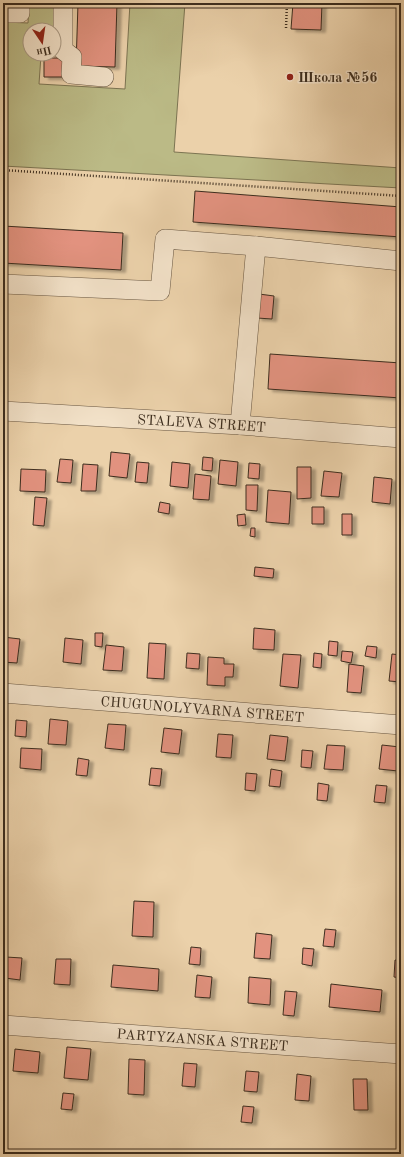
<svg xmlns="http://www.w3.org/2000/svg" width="404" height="1157" viewBox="0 0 404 1157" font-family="'Old Standard TT',serif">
<defs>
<filter id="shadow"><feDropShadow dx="4.5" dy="2.5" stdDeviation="1" flood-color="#0004"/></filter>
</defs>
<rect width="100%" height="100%" fill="#ebd1aa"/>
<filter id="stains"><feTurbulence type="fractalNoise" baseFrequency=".005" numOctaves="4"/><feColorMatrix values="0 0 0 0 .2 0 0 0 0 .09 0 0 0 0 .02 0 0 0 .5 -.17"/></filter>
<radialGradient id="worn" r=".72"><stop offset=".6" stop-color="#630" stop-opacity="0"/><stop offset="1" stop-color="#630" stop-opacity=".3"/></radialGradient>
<path fill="#bbba86" stroke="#7c7452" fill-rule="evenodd" d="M 29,3 L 58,3 L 56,55 L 41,55 L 39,84 L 125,89 L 130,3 L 185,3 L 174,152 L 401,168 L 401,188 L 3,166 L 3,22 L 28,23 ZM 30,30 L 54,30 L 54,54 L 30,54 Z"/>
<path fill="#e2927f" stroke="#3c2d1e" filter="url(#shadow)" d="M 78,3 L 117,3 L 115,67 L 76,66 Z
M 293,3 L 322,3 L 321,30 L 291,29 Z
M 44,58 L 66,58 L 65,77 L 44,77 Z
M 195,191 L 401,207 L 401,237 L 193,222 Z
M 3,226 L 123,233 L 121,270 L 3,263 Z
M 259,294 L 274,296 L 272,319 L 257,318 Z
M 270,354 L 401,363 L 401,398 L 268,389 Z
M 111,452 L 130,454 L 127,478 L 109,476 Z
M 203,457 L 213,458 L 212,471 L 202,470 Z
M 60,459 L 73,460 L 71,483 L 57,482 Z
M 220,460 L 238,462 L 236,486 L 218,484 Z
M 137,462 L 149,463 L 147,483 L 135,482 Z
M 172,462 L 190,464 L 188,488 L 170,486 Z
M 249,463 L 260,464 L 259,479 L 248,478 Z
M 83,464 L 98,465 L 96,491 L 81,491 Z
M 297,467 L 311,467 L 311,498 L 297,499 Z
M 21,469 L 46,470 L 45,492 L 20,491 Z
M 324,471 L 342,473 L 339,497 L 321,496 Z
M 195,474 L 211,476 L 209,500 L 193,499 Z
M 374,477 L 392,479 L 390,504 L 372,502 Z
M 246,485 L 258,485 L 257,511 L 246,510 Z
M 268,490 L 291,492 L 289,524 L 266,522 Z
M 35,497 L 47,498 L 44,526 L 33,525 Z
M 160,502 L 170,504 L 169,514 L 158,512 Z
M 312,507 L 324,507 L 324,524 L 312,524 Z
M 245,514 L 246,525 L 238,526 L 237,515 Z
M 342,514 L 352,514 L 352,535 L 342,535 Z
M 251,528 L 255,528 L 255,537 L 250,536 Z
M 255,567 L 274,569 L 273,578 L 254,576 Z
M 254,628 L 275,630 L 274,650 L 253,649 Z
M 95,633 L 103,633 L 102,647 L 95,646 Z
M 3,637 L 20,639 L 17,663 L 3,662 Z
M 65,638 L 83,640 L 81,664 L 63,662 Z
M 329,641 L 338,642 L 337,656 L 328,655 Z
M 149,643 L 166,644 L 164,679 L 147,678 Z
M 106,645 L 124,647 L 122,671 L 103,670 Z
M 367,646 L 377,647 L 376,658 L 365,656 Z
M 342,651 L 353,652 L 351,663 L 341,661 Z
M 187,653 L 200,654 L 199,669 L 186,668 Z
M 314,653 L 322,654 L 321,668 L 313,667 Z
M 283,654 L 301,655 L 298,688 L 280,686 Z
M 392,654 L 401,655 L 401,682 L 389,681 Z
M 208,657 L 224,658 L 224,664 L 234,664 L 233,677 L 225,677 L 225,686 L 207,685 Z
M 349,664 L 364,666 L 361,693 L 347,692 Z
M 50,719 L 68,721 L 66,745 L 48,744 Z
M 16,720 L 27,721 L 26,737 L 15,736 Z
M 108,724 L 126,725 L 124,750 L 105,748 Z
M 164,728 L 182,730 L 179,754 L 161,752 Z
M 218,734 L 233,735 L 231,758 L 216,757 Z
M 270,735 L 288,737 L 285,761 L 267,759 Z
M 327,745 L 345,746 L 343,770 L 324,769 Z
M 382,745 L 400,747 L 398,771 L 379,769 Z
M 21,748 L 42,749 L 41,770 L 20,768 Z
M 302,750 L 313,751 L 311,768 L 301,767 Z
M 78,758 L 89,760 L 87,776 L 76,775 Z
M 151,768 L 162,769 L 160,786 L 149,785 Z
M 271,769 L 282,771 L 280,787 L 269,786 Z
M 246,773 L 257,774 L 255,791 L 245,790 Z
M 318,783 L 329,785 L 327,801 L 317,800 Z
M 376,785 L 387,786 L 385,803 L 374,802 Z
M 134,901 L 154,902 L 153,937 L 132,936 Z
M 325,929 L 336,930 L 334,947 L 323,946 Z
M 256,933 L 272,935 L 270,959 L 254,958 Z
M 191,947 L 201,948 L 200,965 L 189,964 Z
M 303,948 L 314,949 L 312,966 L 302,964 Z
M 6,957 L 22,958 L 20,980 L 5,978 Z
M 56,959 L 71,959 L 70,985 L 54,984 Z
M 395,960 L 401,961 L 401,978 L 394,977 Z
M 113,965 L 159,969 L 158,991 L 111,987 Z
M 197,975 L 212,977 L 210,998 L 195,997 Z
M 249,977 L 271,979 L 270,1005 L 248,1003 Z
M 331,984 L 382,990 L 380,1012 L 329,1007 Z
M 285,991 L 297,992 L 294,1016 L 283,1015 Z
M 67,1047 L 91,1049 L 88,1080 L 64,1078 Z
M 15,1049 L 40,1052 L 38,1073 L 13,1071 Z
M 129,1059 L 145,1060 L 144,1095 L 128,1094 Z
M 184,1063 L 197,1064 L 195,1087 L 182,1086 Z
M 246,1071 L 259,1072 L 257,1092 L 244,1091 Z
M 297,1074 L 311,1076 L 309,1101 L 295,1100 Z
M 353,1079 L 367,1079 L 368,1110 L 354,1110 Z
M 63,1093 L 74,1094 L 72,1110 L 61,1109 Z
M 243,1106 L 254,1107 L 252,1123 L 241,1122 Z"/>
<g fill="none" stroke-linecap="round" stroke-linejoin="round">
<g stroke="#685641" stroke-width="20">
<g id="minor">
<path d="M 63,3 L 63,50 L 72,57 L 71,74 L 104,77"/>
<path d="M 3,13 L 20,13 L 20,3"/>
<path d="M 3,284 L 160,291 L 165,239 L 256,246"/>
<path id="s1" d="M 3,411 L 240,425 L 401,438"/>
<path d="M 240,425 L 256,246 L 401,261"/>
<path id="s2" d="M 3,693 L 401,725"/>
<path id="s3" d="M 3,1025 L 401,1054"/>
</g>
</g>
<path stroke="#3c2d1e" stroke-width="2.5" stroke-dasharray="1 2" stroke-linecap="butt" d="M 286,28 L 287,3
M 3,170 L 401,196"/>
<use href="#minor" stroke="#f2e1c8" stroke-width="19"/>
</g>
<circle fill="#8f2418" stroke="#f2e1c8" stroke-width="1.5" cx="290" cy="77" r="4"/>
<g text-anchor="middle" stroke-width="3" stroke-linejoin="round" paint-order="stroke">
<g font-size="14" font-weight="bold" fill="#3c2d1e" stroke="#f2e1c8" text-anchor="start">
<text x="298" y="82">Школа №56</text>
</g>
<g font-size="14" fill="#3c2d1e" stroke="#f2e1c8">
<text dy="5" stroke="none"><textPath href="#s1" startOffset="199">STALEVA STREET</textPath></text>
<text dy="5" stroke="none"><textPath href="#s2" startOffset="200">CHUGUNOLYVARNA STREET</textPath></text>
<text dy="5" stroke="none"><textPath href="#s3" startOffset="200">PARTYZANSKA STREET</textPath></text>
</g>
</g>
<rect width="404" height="1157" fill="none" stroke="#ebd1aa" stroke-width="16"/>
<rect x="4" y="4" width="396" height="1149" fill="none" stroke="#3c2d1e" stroke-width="2"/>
<rect x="8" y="8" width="388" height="1141" fill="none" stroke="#3c2d1e"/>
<g transform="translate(42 42) rotate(167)"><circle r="19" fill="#f2e1c8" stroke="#a99984"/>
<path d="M0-3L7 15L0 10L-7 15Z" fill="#8f2418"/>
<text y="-6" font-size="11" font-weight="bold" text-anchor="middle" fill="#3c2d1e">Пн</text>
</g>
<rect width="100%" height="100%" filter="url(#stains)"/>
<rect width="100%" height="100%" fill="url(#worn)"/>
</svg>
